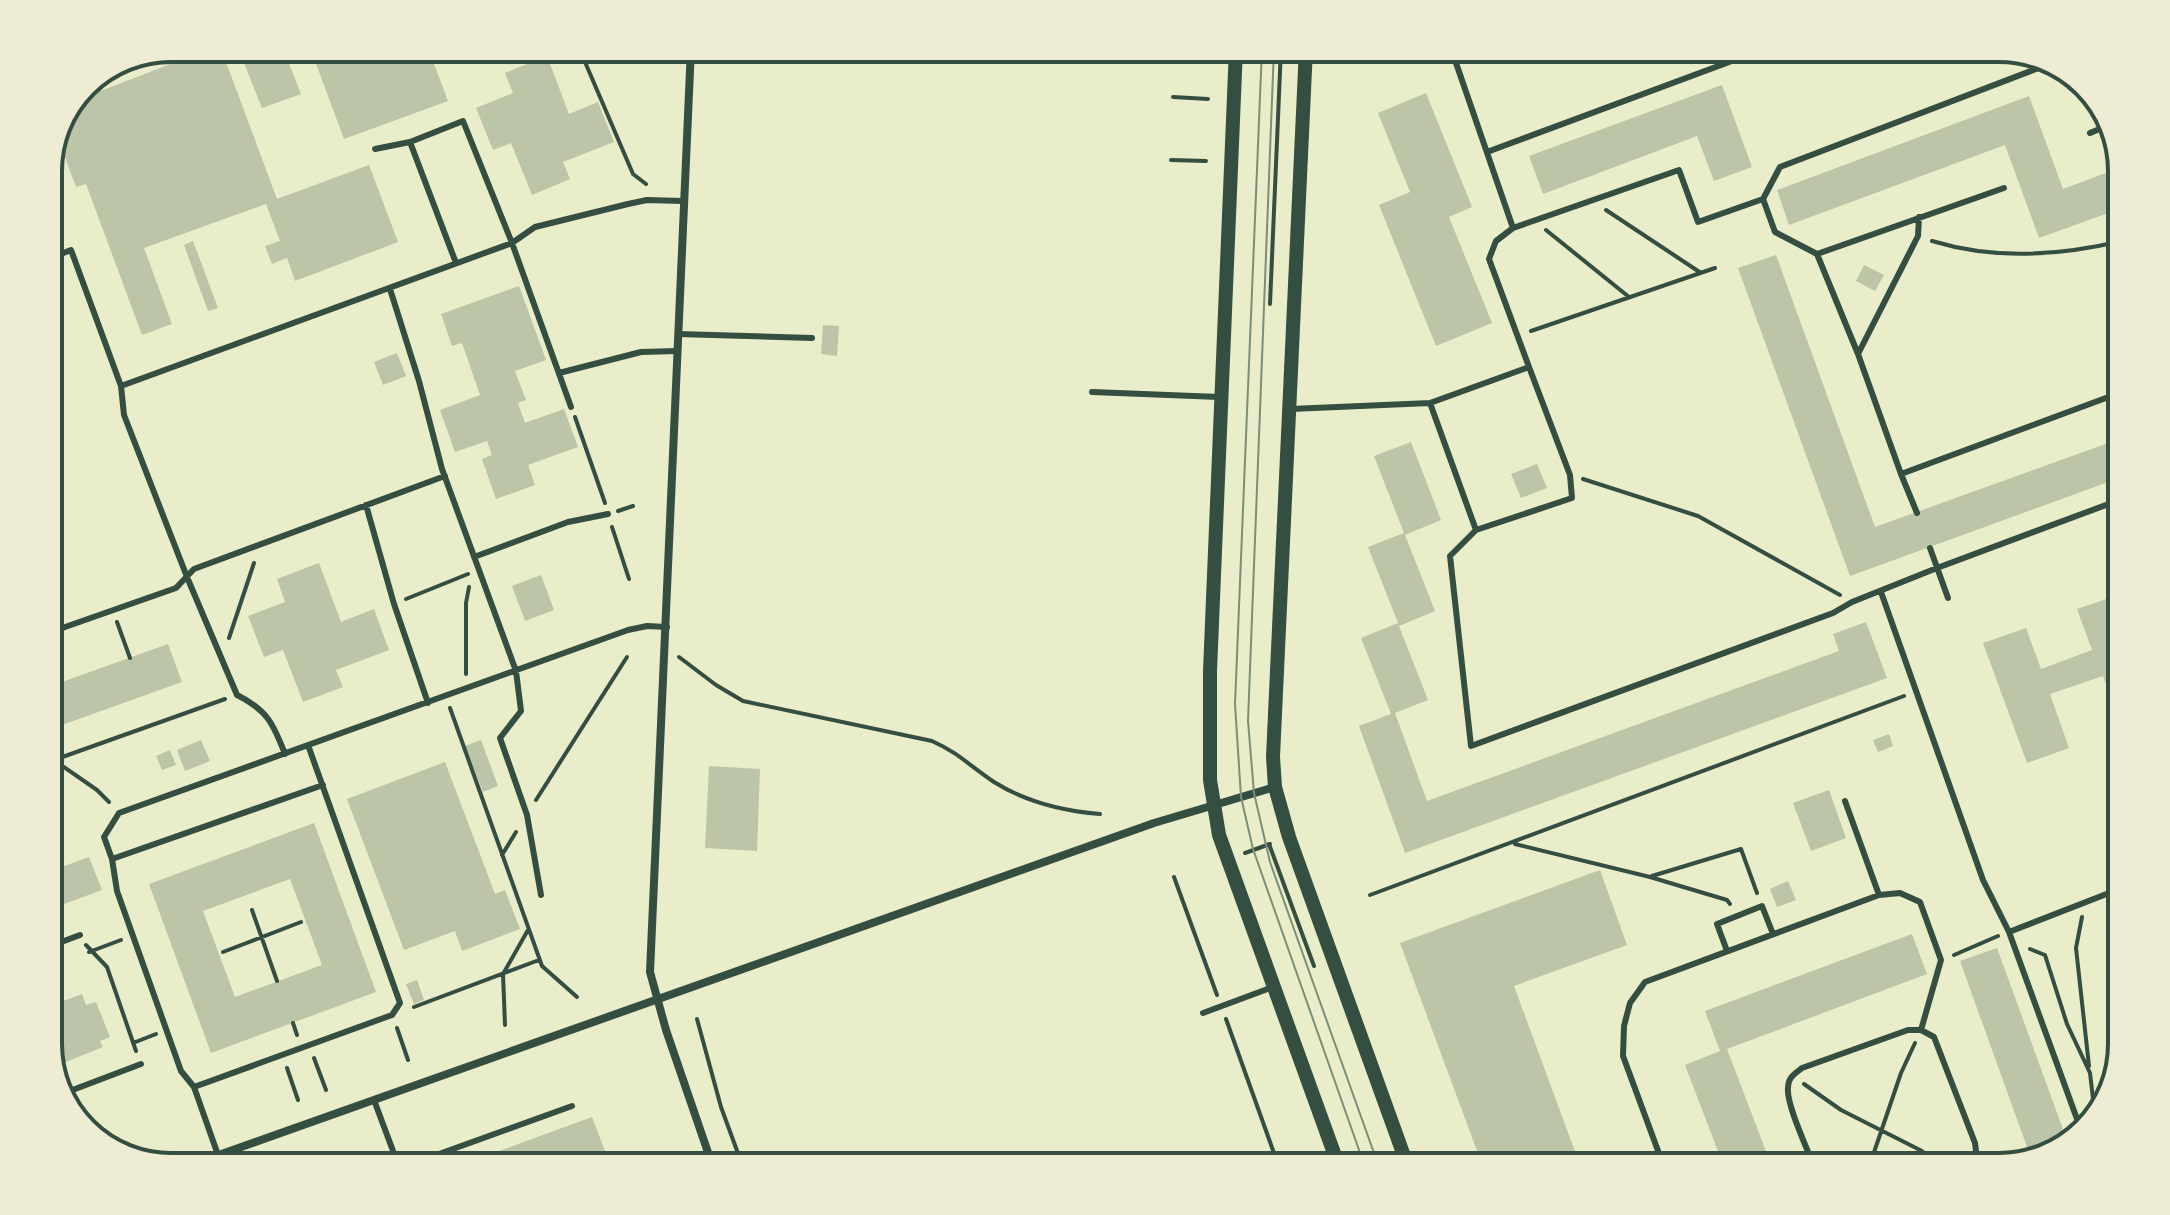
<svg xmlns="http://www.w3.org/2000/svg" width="2170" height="1215" viewBox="0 0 2170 1215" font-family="Arial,sans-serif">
<rect width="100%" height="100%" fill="#e9edc9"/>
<path fill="#bcc5a7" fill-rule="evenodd" d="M 238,48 L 283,48 L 301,94 L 262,108 Z
M 349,48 L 428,48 L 448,101 L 344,139 L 315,61 Z
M 199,53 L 203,62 L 218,57 L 226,62 L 277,199 L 369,165 L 398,242 L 295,281 L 287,258 L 272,264 L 265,246 L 280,241 L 266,204 L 144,248 L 172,324 L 142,335 L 86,184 L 76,187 L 59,141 L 84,84 L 93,80 L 98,92 Z
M 547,56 L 569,114 L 598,102 L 614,142 L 563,162 L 570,179 L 532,195 L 511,143 L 493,150 L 476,108 L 513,93 L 505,73 Z
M 1722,85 L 1752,167 L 1714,181 L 1697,136 L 1543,194 L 1529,156 Z
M 1426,93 L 1472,207 L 1449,217 L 1492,323 L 1436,346 L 1379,205 L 1410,192 L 1378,113 Z
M 2029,96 L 2063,189 L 2122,167 L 2122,208 L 2039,238 L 2005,145 L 1789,225 L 1777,190 Z
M 193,241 L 218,308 L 208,311 L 184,245 Z
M 1776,255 L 1875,527 L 2122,438 L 2122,477 L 1850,576 L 1738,268 Z
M 1864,265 L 1884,275 L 1875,291 L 1856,281 Z
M 519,286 L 546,360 L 515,371 L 526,400 L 518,403 L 525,423 L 564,409 L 578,447 L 528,465 L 535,485 L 496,499 L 482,459 L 492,455 L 487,441 L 455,452 L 440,410 L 480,395 L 462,343 L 452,346 L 441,314 Z
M 823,325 L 839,326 L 837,356 L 821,354 Z
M 397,353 L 406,376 L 383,385 L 374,362 Z
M 1411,442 L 1441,520 L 1405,535 L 1435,611 L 1399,626 L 1428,700 L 1395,713 L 1427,801 L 1839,651 L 1833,634 L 1866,622 L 1887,678 L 1405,853 L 1359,726 L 1391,714 L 1361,638 L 1398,623 L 1368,547 L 1404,533 L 1374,456 Z
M 1537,464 L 1547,488 L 1521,498 L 1511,474 Z
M 319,563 L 341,622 L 374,609 L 389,650 L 336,670 L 343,687 L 303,702 L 283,650 L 264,657 L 248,616 L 285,602 L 277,579 Z
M 541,575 L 554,610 L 525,621 L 512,586 Z
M 2121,594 L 2122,727 L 2103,676 L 2050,694 L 2069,748 L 2027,763 L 1983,643 L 2026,628 L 2041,669 L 2092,650 L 2077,609 Z
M 168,644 L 182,682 L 48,730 L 48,687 Z
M 1889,734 L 1893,746 L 1878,752 L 1873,740 Z
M 201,740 L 210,761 L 185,771 L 177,750 Z
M 481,740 L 498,786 L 483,792 L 465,746 Z
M 170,750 L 176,765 L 162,770 L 156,756 Z
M 445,762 L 495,894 L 505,890 L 520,929 L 462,951 L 455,931 L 404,950 L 347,799 Z
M 709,766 L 760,769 L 757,851 L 705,848 Z
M 1829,790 L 1846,838 L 1811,851 L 1793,803 Z
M 314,823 L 376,992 L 211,1053 L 149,884 ZM 290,879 L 322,965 L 235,997 L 203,911 Z
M 89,857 L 102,890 L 56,907 L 48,886 L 48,872 Z
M 1600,870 L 1627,945 L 1514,986 L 1580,1165 L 1483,1167 L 1400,943 Z
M 1788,881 L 1796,900 L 1777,907 L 1770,889 Z
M 1912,934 L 1927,974 L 1727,1049 L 1772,1167 L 1724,1167 L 1685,1065 L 1720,1051 L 1705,1011 Z
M 1997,948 L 2068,1143 L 2061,1150 L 2031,1158 L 1960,961 Z
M 417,980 L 424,1000 L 414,1004 L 406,984 Z
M 82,994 L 86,1005 L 96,1002 L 110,1037 L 100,1041 L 103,1047 L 53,1067 L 48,1051 L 48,1012 L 59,1007 L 58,1003 Z
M 592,1117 L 611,1167 L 455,1167 Z"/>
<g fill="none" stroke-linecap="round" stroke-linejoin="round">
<path stroke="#344e41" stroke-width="4" d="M 579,48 L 633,174 L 646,184
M 1173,97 L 1208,99
M 1171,160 L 1206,161
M 1606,210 L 1701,273
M 1546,230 L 1629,297
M 1932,241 C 1995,260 2058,256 2122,241
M 1270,304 L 1281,48
M 1531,331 L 1715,268
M 575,417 L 605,503
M 1583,479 L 1698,516 L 1840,595
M 618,511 L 633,506
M 612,527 L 629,579
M 406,599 L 468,574
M 117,622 L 130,658
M 229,638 L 254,563
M 48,650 L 60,683
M 679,657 L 716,685 L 743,701 L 932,741 C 959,753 971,767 994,782 C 1026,802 1062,811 1100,814
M 466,674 L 466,603 L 469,587
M 450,708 L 542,966 L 577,997
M 48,756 L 97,790 L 109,802
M 48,766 L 54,760 L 225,699
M 536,800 L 627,657
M 1269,844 L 1314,966
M 1515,844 L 1650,877 L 1727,900 L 1730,904
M 1245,853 L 1270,844
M 502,855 L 516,832
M 1652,876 L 1741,849 L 1757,893
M 1174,877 L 1217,995
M 1370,895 L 1904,696
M 252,910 L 277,981
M 2082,917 L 2076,948 L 2089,1066
M 86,945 L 107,967 L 136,1051
M 2030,949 L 2045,955 L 2067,1024 L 2090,1073 L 2095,1116
M 89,952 L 121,940
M 223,952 L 301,922
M 1954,955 L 1998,936
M 414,1007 L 539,960
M 697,1019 L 721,1107 L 743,1167
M 1226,1019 L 1279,1167
M 293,1023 L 297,1035
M 505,1025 L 503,974 L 528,930
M 397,1028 L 408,1060
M 133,1043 L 156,1034
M 314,1058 L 326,1090
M 287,1068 L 298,1100
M 1804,1084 L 1841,1110 L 1920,1150 L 1944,1167
M 1869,1167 L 1901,1073 L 1915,1043"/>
<path stroke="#344e41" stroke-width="6" d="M 1455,60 L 1513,228
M 2090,133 L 2109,125
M 410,142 L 463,121 L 512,243 L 571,407
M 375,149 L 410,142 L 456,263
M 1487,152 L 1748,55
M 1763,199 L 1780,167 L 2049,64
M 1817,254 L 2004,188
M 48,259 L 71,250 L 121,386 L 512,243 L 535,227 L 628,204 L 647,200 L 683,201
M 390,289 L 419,381 L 442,469 L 516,671 L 521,711 L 500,738 L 527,815 L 541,895
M 678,334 L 812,338
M 1858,354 L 1918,236 L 1919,217
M 559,373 L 641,352 L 677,351
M 121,386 L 124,415 L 187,577 L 237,695 C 267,710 273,723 285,754
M 1092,392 L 1219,397
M 1430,403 L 1476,530 L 1450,556 L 1471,746 L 1833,613 L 1852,602 L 1937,568 L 2122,499
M 1291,409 L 1430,403 L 1529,367 L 1489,259 L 1496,241 L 1513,228 L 1679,170 L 1698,222 L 1763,199 L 1775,232 L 1817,254 L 1858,354 L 1901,474 L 2122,392
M 1901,474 L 1917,513
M 366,505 L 394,604 L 428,703
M 1476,530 L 1572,498 L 1570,475 L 1529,367
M 1930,548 L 1948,598
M 474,557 L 568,522 L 608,514
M 1881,592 L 1983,880 L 2009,932 L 2081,1130
M 48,633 L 176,588 L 194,569 L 445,476
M 1845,801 L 1879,895
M 112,859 L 323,785
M 2009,932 L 2122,888
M 48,947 L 80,935
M 1727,951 L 1717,924 L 1762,906 L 1773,934
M 1203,1013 L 1273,987
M 194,1087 L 392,1015 L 400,1003 L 308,745
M 62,1094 L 141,1064
M 374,1100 L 399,1167
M 218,1155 L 194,1087 L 181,1071 L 117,891 L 112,859 L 104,837 L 119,813 L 628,630 L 647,626 L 667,627
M 403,1167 L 572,1106
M 1664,1167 L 1623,1056 L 1624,1026 L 1630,1003 L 1645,982 L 1879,895 L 1900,893 L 1920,902 L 1941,960 L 1921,1030
M 1814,1167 C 1808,1150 1786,1104 1788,1088 C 1788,1078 1794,1074 1802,1068 L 1908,1030 L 1921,1030 L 1934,1037 L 1975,1143 L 1978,1167"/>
<path stroke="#344e41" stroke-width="8" d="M 691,48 L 650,972 L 666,1030 L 713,1167
M 185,1167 L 1154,823 L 1275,787"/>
<path stroke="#344e41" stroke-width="14" d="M 1236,48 L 1210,671 L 1210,780 L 1219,835 L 1339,1167
M 1306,48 L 1273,757 L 1275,787 L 1289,837 L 1408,1167"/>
<path stroke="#7c8e77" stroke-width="2" d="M 1262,48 L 1235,704 L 1241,797 L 1253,849 L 1365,1167
M 1274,48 L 1248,721 L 1254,793 L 1270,862 L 1379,1167"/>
</g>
<path d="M0 0H2170V1215H0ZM171 62H1999A109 109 0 0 1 2108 171V1044A109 109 0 0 1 1999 1153H171A109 109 0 0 1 62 1044V171A109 109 0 0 1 171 62Z" fill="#eeecd3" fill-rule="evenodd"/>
<path fill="none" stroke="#344e41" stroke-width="4" d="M171 62H1999A109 109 0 0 1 2108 171V1044A109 109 0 0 1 1999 1153H171A109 109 0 0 1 62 1044V171A109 109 0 0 1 171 62Z"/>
</svg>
